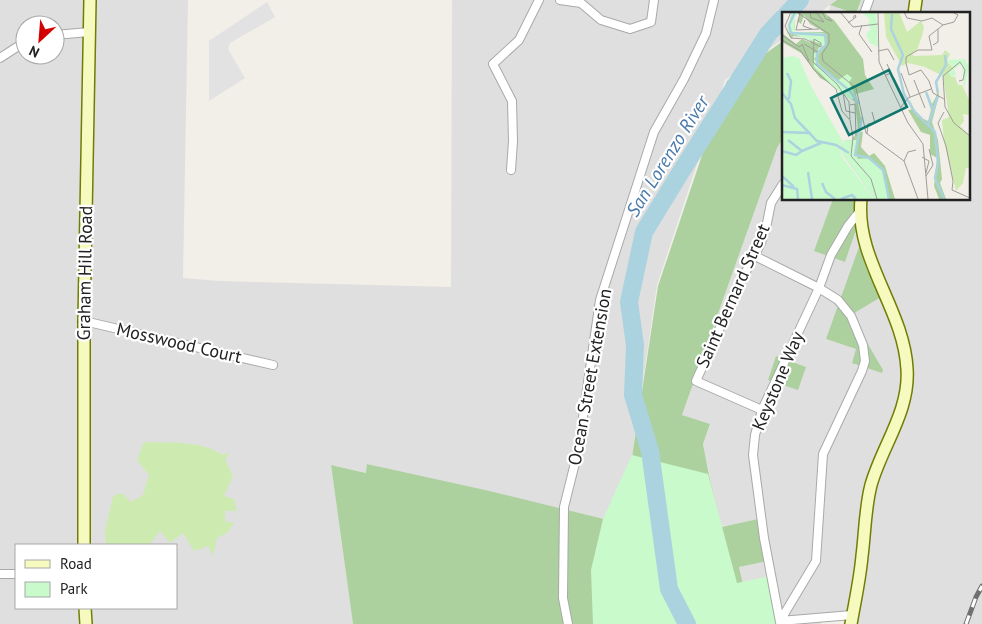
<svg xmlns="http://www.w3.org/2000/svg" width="982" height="624" viewBox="0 0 982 624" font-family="'PT Sans',sans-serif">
<rect width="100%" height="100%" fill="#f2efe9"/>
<path fill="#e0dfdf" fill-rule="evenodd" d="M 0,0 L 188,0 L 183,278 L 219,281 L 451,287 L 452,0 L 837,0 L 830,5 L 856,14 L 828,14 L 830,7 L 830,5 L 818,14 L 783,14 L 783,39 L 725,80 L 657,285 L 632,457 L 604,519 L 367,464 L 367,473 L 331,465 L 353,624 L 0,624 ZM 25,25 L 55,25 L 55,55 L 25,55 ZM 16,545 L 176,545 L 176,608 L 16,608 Z
M 861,0 L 982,0 L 982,624 L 843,624 L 844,621 L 820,621 L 821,624 L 781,624 L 743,584 L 739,567 L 767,560 L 758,519 L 730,525 L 720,526 L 703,444 L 710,425 L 682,415 L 777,148 L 783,138 L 783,199 L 833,199 L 815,251 L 844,261 L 857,227 L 857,199 L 968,199 L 968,14 L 856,14 ZM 863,260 L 873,282 L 859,310 L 851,314 L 882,373 L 856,349 L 826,339 Z"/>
<path fill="#cdebb0" d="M 144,442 C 170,443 200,440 223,455 L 230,452 L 225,460 L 233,476 L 224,496 L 234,499 L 237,511 L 225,511 L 225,521 L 234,523 L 227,533 L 217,538 L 213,556 L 208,546 L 194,551 L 183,533 L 170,543 L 160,531 L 149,545 L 106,545 L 105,531 L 113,496 L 122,493 L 131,502 L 143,495 L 149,475 L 137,460 Z"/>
<path fill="#add19e" d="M 837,0 L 861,0 L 856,14 L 830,5 Z
M 783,41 L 783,138 L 777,148 L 682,415 L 710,424 L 703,444 L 709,475 L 721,527 L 758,519 L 767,561 L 739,567 L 743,584 L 781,624 L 353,624 L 331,465 L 366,473 L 367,464 L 485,490 L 604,519 L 632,457 L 658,286 L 727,81 Z
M 833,199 L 857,199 L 857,227 L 845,262 L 814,251 Z
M 859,247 L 867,270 L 881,297 L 851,315 L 883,370 L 882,373 L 852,363 L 856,349 L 826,339 Z
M 776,356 L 806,367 L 798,390 L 768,380 Z"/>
<path fill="#c8facc" d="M 632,455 L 708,474 L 737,583 L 770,576 L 780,624 L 593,624 L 591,570 L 603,519 Z"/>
<path fill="#e2e2e2" d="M 267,2 L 275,17 L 230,43 L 228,49 L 245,78 L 209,101 L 209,41 Z"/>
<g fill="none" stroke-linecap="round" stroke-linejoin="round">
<path stroke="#aad3df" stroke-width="18" d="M 787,14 L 800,0
M 687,624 L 669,589 L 650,451 L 633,395 L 635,345 L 629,302 L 644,232 L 682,170 L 768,34 L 783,18"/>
<g stroke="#a9a9a9" stroke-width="10">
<path id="street" d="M 560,0 L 581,3 L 601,20 L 630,29 L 651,22 L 654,0
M 864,14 L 869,0
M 55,35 L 89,32
M 0,58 L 17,47 L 25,44
M 511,170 L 513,141 L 512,101 L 493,64 L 519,40 L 539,0
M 755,256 L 819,288 L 838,300 L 851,316 L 863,345 L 865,361 L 862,371 L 823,454 L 816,561 L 780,621
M 84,321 L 273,365
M 762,410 L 696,381 L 741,281 L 761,243 L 766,228 L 771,203 L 783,184
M 0,574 L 16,574
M 780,621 L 852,615
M 780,622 L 764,538 L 753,455 L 755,435 L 762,410 L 819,288 L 831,255 L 848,226 L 860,211
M 568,624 L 563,598 L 564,507 L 578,451 L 600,300 L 654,132 L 684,79 L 706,33 L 714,0"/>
</g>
<g stroke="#707d05" stroke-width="14">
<path id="secondary" d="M 914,14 L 916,0
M 84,545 L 84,321 L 90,0
M 85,608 L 86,624
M 851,624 C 855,601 860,579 862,556 C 865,533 865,508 871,485 C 882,446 910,411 907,369 C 904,309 855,260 861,199"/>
</g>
<use href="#street" stroke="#fff" stroke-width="8"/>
<use href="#secondary" stroke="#f7fabf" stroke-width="11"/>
<g stroke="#707070" stroke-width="5">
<path id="rail" d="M 966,624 L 976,597 L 982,586"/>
</g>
<use href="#rail" stroke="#fff" stroke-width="3" stroke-dasharray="9" stroke-linecap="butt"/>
</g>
<g text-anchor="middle" stroke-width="4.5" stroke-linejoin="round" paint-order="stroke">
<g font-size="18" fill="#222" stroke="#fff">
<text transform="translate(85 273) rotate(-89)" y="6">Graham Hill Road</text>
<text transform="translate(733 296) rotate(-66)" y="6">Saint Bernard Street</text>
<text transform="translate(179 343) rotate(13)" y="6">Mosswood Court</text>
<text transform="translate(590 377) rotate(-80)" y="6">Ocean Street Extension</text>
<text transform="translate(778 381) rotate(-67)" y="6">Keystone Way</text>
</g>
<g font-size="19" font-style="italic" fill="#4a7aab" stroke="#fff">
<text transform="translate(667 156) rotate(-58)" y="7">San Lorenzo River</text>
</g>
</g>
<g transform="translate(782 12)">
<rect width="188" height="188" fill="#f2efe9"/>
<path d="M 102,0 L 117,0 L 125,20 L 139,9 L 142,15 L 140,24 L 135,38 L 130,42 L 132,44 L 160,43 L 163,38 L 168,42 L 165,49 L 172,57 L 169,65 L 173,65 L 176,73 L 180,73 L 188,90 L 187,103 L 181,102 L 182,109 L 178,114 L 187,123 L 187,156 L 184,156 L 181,171 L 174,179 L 162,129 L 160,108 L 167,105 L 161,64 L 143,55 L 126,51 L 120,54 L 104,25 Z" fill="#cdebb0"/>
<path d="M 10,0 L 41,0 L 52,8 L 81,47 L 83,63 L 92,77 L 74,82 L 80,111 L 76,119 L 81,120 L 79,135 L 87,144 L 92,141 L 103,154 L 113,187 L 93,187 L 60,141 L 61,129 L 70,128 L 76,118 L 73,90 L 57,76 L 38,66 L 19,41 L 0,30 L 0,21 L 14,32 L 20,27 L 29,31 L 27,26 L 11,24 L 10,27 L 5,20 ZM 15,1 L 18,4 L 15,9 L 19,12 L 22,3 L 28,12 L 42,20 L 13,20 L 12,6 ZM 154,72 L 157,83 L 150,110 L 156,128 L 160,167 L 158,171 L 164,187 L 157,187 L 152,174 L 155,146 L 148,142 L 148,123 L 139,120 L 126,98 L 131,97 L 127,86 L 135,104 L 146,109 L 149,98 L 143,79 L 150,92 L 155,83 Z" fill="#add19e" fill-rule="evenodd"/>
<path d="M 10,0 L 17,0 L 12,6 L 13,20 L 41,21 L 45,32 L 32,47 L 55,69 L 65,62 L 70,66 L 67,70 L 74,86 L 69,87 L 55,78 L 32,55 L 31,41 L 34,41 L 39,32 L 5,20 ZM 80,0 L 94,0 L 96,35 L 88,31 L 84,22 L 89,17 L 86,12 L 88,8 ZM 11,44 L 17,46 L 29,74 L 60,128 L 59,143 L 92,187 L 0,187 L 0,46 ZM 183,47 L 187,55 L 182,77 L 180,51 L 172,57 L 174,63 L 169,65 L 166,60 L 172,56 L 165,48 ZM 71,128 L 76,128 L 73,141 L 76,147 L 86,146 L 102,160 L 106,187 L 93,187 L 60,141 L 61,129 Z" fill="#c8facc"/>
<path fill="none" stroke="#aad3df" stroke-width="2.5" d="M 13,0 L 7,13 L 9,21 L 43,23 L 44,33 L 35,41 L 35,52 L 68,79 L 77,92M 110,2 L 109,17 L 121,43 L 116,57 L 122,82 L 132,99 L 153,120 L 156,151 L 153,166 L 162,187M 5,61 L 9,69 L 7,87M 144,80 L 151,98M 0,81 L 9,92 L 13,106 L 35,129 L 54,133 L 67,141M 156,81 L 154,70 L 164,53 L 163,43M 80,105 L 73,143 L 87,146 L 101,158 L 107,187M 146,114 L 156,84M 0,120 L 29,121M 6,128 L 20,139 L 39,131M 0,139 L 14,143 L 20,139M 26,160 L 30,187M 0,164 L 12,175M 40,171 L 44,180 L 53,187M 0,173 L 15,177 L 16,187M 59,187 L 70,183 L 74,187"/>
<path fill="none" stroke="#9f9d99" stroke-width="1" d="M 9,0 L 3,14 L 9,26 L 23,27 L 39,35M 28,0 L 29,6 L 42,10 L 34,0M 40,0 L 44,7 L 50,9 L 46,5M 58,0 L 71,15 L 96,12M 96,0 L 97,50 L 126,111 L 141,132 L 146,187M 122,0 L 125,6 L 140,9 L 150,6 L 161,13 L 147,24 L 150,38 L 136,38 L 124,45 L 124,51 L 127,63 L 139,58 L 147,69 L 151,81 L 162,87M 16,1 L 47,22 L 47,31 L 40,42 L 41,49 L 74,76 L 84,121 L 122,149 L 136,187M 18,1 L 14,18 L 37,17M 23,8 L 21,14 L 30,17M 66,11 L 74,5 L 73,3 L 71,6M 80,13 L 77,22 L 90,40 L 88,38M 161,13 L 172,10 L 176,3 L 170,0M 0,23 L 17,35 L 20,33M 0,28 L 19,39 L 32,58 L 54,77 L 60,99 L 68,108 L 71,125 L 69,144 L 89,167 L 95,187M 20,32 L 27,49M 22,32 L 36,40M 151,33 L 156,30 L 156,17M 39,35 L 39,31 L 32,27 L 31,50 L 55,72 L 67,90 L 68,107M 96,39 L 106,37 L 112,48M 119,61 L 128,85M 104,63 L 109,61 L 105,52M 112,66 L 124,90M 132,68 L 143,96M 177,69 L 181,68 L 183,58 L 178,50 L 161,64 L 163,95 L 172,111 L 188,124M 57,83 L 61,81 L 64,99 L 73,101M 68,93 L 73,92 L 74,124M 119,95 L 126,86 L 149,77M 162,100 L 156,111 L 164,134 L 171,169 L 170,178 L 188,186M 85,122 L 86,112 L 93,111 L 90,100M 140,145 L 147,149 L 144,161M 122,149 L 126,140 L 134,138M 144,164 L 151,153 L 147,137"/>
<path fill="#0f766e" fill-opacity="0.15" stroke="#0f766e" stroke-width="2.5" d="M 107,58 L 125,95 L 67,123 L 49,86 Z"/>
<rect width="188" height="188" fill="none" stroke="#222" stroke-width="2.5"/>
</g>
<rect x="15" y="544" width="162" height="65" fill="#ffffff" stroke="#a7a7a7"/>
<rect x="25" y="560" width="25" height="8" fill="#f7fabf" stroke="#a7a7a7"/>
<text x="60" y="569" font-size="15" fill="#222222">Road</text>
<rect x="25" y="582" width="25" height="15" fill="#c8facc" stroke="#a7a7a7"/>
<text x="60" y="594" font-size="15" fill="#222222">Park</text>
<g transform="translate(40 40) rotate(206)"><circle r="24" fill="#ffffff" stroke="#a7a7a7"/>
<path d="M0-4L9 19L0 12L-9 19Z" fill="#d40000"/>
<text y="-8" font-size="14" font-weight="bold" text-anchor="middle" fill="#222222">N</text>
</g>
</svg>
